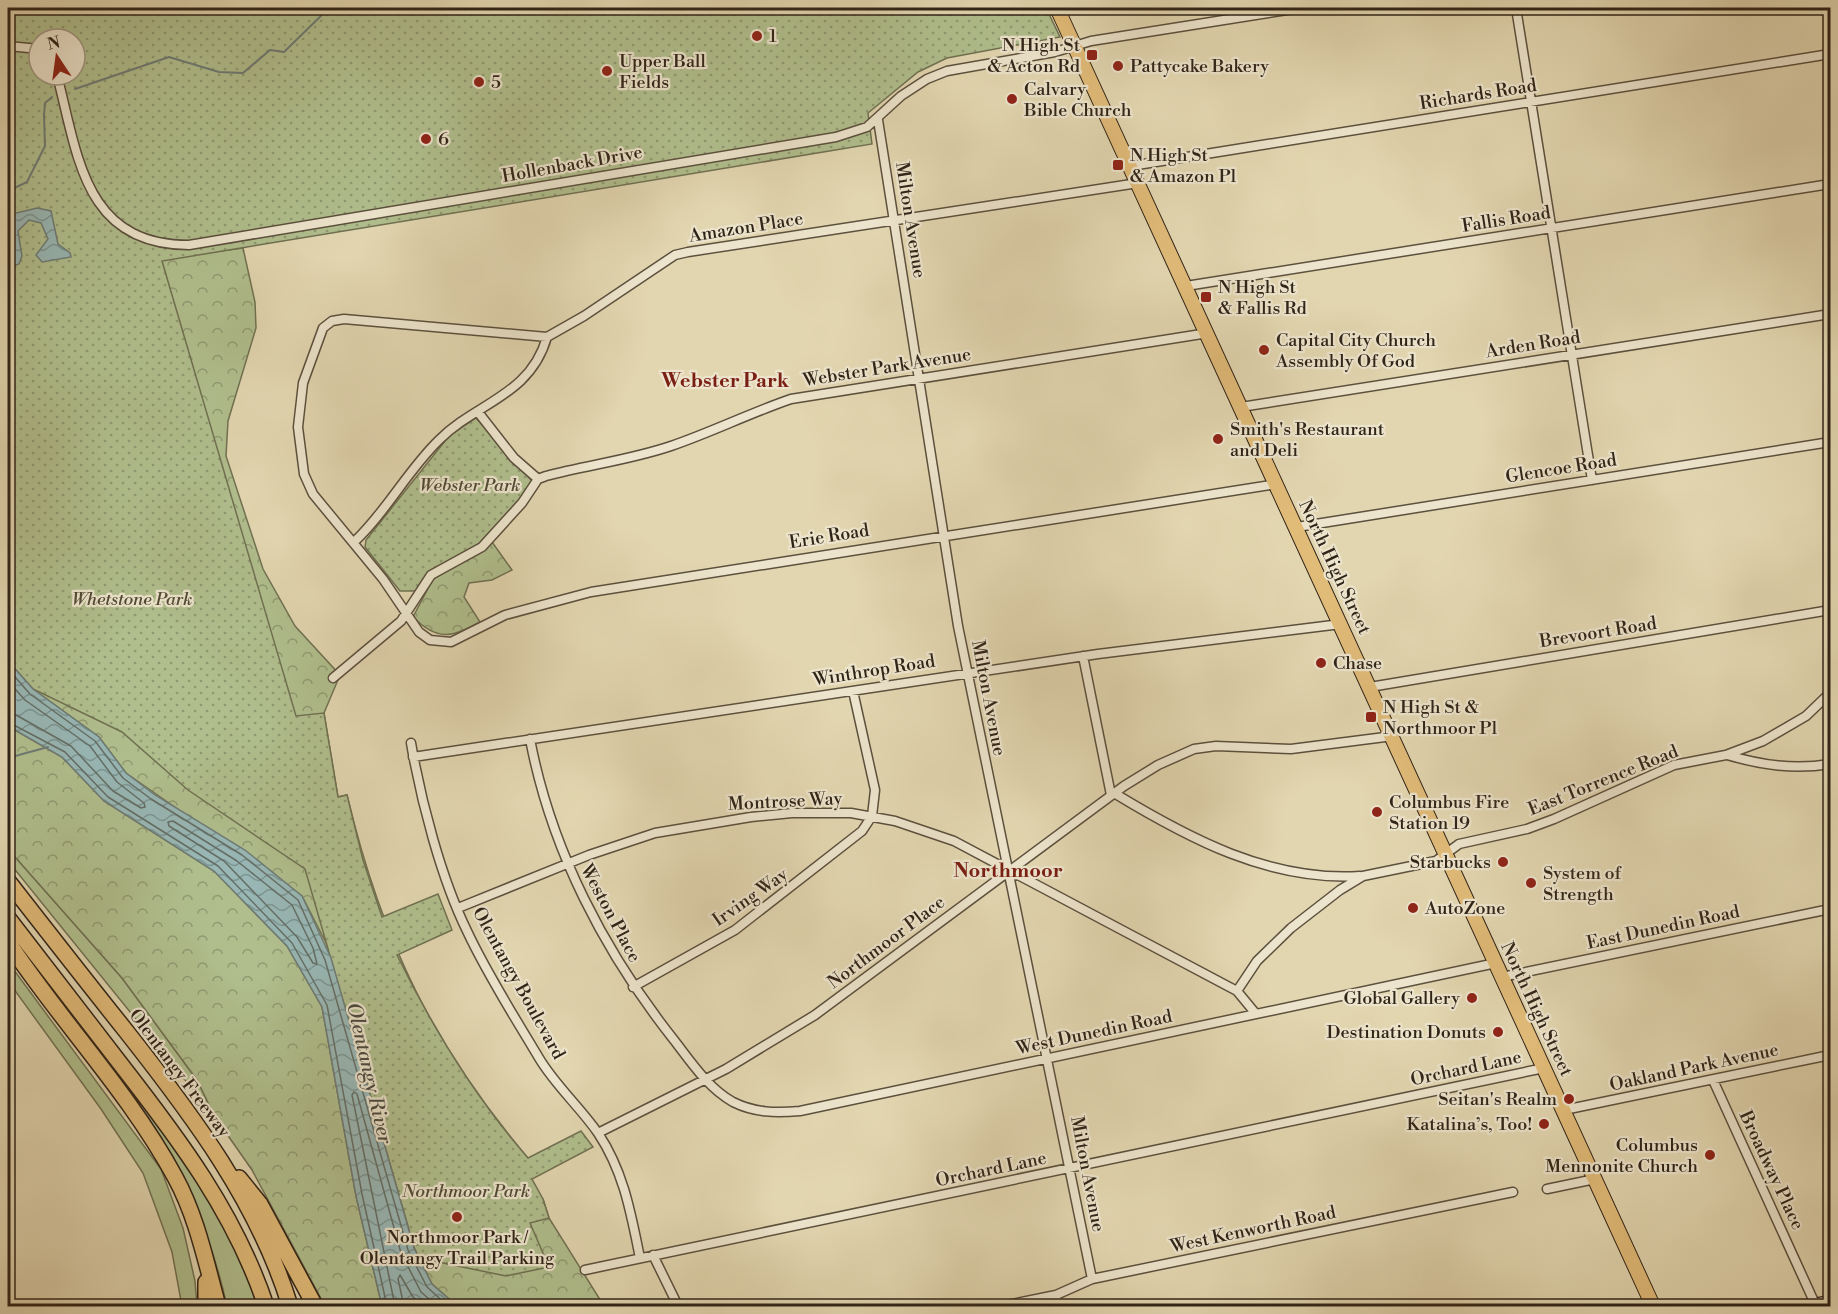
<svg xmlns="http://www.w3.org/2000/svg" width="1838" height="1314" viewBox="0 0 1838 1314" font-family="'Libre Bodoni',serif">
<defs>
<pattern id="forest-crowns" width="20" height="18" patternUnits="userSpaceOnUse" patternTransform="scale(1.5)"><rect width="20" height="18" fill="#b0be8d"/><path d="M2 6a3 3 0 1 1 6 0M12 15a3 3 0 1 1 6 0" fill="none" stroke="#909a72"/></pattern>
<pattern id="park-dots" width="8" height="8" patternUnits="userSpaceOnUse" patternTransform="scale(1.5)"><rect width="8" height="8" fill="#b0be8d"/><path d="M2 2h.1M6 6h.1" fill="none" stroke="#909a72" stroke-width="1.8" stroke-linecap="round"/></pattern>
<pattern id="water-waves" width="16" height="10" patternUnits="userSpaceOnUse" patternTransform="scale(1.5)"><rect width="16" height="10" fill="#98b7b5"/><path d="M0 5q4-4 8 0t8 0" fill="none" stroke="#7c9592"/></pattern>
</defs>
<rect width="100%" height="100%" fill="#e2d6b0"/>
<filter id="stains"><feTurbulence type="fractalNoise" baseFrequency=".00333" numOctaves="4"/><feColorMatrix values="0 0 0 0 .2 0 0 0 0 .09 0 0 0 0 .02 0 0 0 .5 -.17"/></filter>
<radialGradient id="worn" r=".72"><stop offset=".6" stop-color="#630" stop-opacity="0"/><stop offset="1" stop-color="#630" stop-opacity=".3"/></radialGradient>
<path fill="#b0be8d" stroke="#707152" stroke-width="1.5" d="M 8,849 L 122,978 L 197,1080 L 215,1117 L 8,861 Z
M 8,962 L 161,1169 L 183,1228 L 195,1281 L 197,1306 L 182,1306 L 172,1252 L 143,1173 L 101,1109 L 8,981 Z
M 84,1028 C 151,1115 224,1201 258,1306 L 227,1306 C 213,1244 189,1184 155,1129 C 134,1095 106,1063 82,1031 Z"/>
<path fill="url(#forest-crowns)" stroke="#707152" stroke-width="1.5" d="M 243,248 L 255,302 L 256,328 L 228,421 L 226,456 L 263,569 L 295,626 L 340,675 L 324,713 L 338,797 L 347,795 C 382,942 434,1048 532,1163 L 362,1060 L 326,943 L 302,896 L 126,773 L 99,737 L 33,689 L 8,661 L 8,443 L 146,261 Z
M 492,542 L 512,570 L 492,580 L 469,583 L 464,597 L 480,622 C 452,638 437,641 413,617 L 433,579 Z
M 8,726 L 62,757 L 104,801 L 214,871 L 287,946 L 322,1007 L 356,1196 L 382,1306 L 325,1306 L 252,1170 L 215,1117 L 197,1080 L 122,978 L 8,849 Z
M 376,1111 L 543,1199 L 549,1218 L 604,1306 L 457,1306 L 432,1284 L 414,1248 Z"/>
<path fill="url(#park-dots)" stroke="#707152" stroke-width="1.5" fill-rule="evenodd" d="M 8,8 L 1046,8 L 1060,37 L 947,58 L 918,72 L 868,113 L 872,144 L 162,261 L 296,716 L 324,713 L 338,797 L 347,795 L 363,860 L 382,917 L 438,894 L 452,930 L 397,955 C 433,1029 474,1096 528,1158 L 581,1131 L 593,1147 L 532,1179 L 543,1199 L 549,1218 L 530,1223 L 549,1267 L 506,1276 L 419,1258 L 414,1247 L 305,869 L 188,790 L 122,732 L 33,689 L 8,661 ZM 39,39 L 75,39 L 75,75 L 39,75 Z
M 476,418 L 532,481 C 520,505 494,535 470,550 C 449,564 429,568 416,591 L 400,591 L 365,547 L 366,540 L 449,436 Z"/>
<path fill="url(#water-waves)" stroke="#6e7c76" stroke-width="1.5" d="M 37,208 L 51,211 L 58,244 L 70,253 L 71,257 L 42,262 L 36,255 L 48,239 L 41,223 L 29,220 L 18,231 L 22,256 L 19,264 L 8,268 L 8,215 Z
M 8,661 L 33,689 L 99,737 L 126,773 L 155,795 L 245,850 L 302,896 L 331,958 L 414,1248 L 432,1284 L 457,1306 L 382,1306 L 356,1196 L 322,1007 L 287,946 L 214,871 L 104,801 L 62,757 L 8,726 Z"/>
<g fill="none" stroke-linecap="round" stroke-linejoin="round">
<path stroke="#646e66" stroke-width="1.5" d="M 8,669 L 30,694 L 95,741 L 123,778 L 151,799 L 242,855 L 298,900 L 325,960 L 408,1250 L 427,1287 L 448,1306
M 8,681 L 25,700 L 90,746 L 117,782 L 144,803 L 145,807 L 141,808 L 113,791 L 71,746 L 16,715 L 8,714
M 8,722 L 65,752 L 108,797 L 218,866 L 292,943 L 327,1005 L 362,1194 L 387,1306
M 173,821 L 237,861 L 292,905 L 313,948 L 317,964 L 313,963 L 297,937 L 224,861 L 169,826 L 168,822 Z
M 395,1306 L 352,1095 L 354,1092 L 357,1094 L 401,1253 L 421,1292 L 437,1306
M 404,1306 L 398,1279 L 400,1275 L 413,1297 L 423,1306"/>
<path stroke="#6e7c76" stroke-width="2" d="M 75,89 L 169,57 L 219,72 L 243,73 L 270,50 L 284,52 L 329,8
M 8,191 L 27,182 L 45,146 L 44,115 L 45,103 L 52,97
M 8,758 L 48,747"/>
<g stroke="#5c503e" stroke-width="11">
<path id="minor" d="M 1516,8 L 1592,480
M 8,46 L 39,49
M 57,75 C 78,156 84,245 189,245 L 836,137 L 867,127 L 901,96 L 927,79 L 947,71 L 1055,52 L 1091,41 L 1300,8
M 878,120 L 958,626 L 1092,1279
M 1131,166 L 1830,54
M 1138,183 L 688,252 L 675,255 L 584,316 L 547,337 L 344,319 L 332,321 L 323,328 L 303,383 L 298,427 L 304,474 L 313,494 L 383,579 L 419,632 L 430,640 L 451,642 L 505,615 L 591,592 L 1277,484
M 1186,286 L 1830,184
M 1241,407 L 1830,314
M 478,412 L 514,458 L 538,479
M 1297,527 L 1830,442
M 354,542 C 387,511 407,471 439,440 C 477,402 530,396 547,337
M 1083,656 L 1111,795
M 333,678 L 401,621 L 431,575 L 482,547 L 522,503 L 538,479 L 546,476 C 587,465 630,460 671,446 C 712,432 750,413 791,399 L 1208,333
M 1370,687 L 1830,610
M 530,739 C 551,850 605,953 674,1040 C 691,1062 708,1088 733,1102 C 755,1113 776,1113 800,1111 L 1496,963
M 411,743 C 421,801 441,878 467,931 C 487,974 514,1016 539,1058 C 555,1085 580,1107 598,1133 C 624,1172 631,1214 640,1258
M 1727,755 C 1762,765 1794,770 1830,764
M 413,757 L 1098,654 L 1341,624
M 1114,793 C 1188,838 1270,882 1360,876
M 458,908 L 589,855 L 655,833 L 751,817 L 792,813 L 851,813 L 895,821 L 954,841 L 1237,991 L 1256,1014
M 1502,977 L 1830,909
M 633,987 L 735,930 L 862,831 L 872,816 L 875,790 L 853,691
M 1237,991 L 1257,961 L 1291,928 L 1340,890 L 1363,876 L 1436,861 L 1459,844 L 1527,829 L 1554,819 L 1674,765 L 1726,755 L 1763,741 L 1806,716 L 1830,693
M 1713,1080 L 1816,1306
M 1564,1110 L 1830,1055
M 598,1133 L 726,1069 L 815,1015 L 1124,786 L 1158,765 L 1194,749 L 1216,746 L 1291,749 L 1393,736
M 1547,1189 L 1595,1179
M 653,1255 L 678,1306
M 585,1270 L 1544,1068
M 1056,1295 L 1058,1306
M 1002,1306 L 1056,1295 L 1092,1279 L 1513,1192"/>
</g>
<g stroke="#302418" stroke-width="15">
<path id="secondary" d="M 1809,1306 L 1830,1302"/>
</g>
<g stroke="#302418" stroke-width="16">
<path id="primary" d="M 1057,8 L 1653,1306"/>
</g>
<g stroke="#302418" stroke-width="18">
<path id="motorway" d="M 8,881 C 47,931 86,981 126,1031 C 193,1116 258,1202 290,1306
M 8,918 C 45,966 82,1014 119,1062 C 179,1139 235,1213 266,1306
M 8,942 C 61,1022 129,1092 175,1177 C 197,1217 206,1263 218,1306
M 239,1178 L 260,1204 L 315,1306
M 206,1306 L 206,1282"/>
</g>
<use href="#minor" stroke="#ece4cc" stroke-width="8"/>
<use href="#secondary" stroke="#ece4cc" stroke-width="12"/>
<use href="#primary" stroke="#e1bb78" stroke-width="14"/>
<use href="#motorway" stroke="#e1bb78" stroke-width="15"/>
</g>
<g fill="#8f2418" stroke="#ece4cc" stroke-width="2">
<circle cx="757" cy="36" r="6"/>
<rect x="1086" y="49" width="12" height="12" rx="3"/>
<circle cx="1118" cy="66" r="6"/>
<circle cx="607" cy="71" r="6"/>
<circle cx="479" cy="82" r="6"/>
<circle cx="1012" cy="99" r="6"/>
<circle cx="426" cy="139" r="6"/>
<rect x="1112" y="159" width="12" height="12" rx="3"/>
<rect x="1200" y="291" width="12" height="12" rx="3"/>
<circle cx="1264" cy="350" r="6"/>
<circle cx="1218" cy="439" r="6"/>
<circle cx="1321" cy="663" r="6"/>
<rect x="1365" y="711" width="12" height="12" rx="3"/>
<circle cx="1377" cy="812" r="6"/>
<circle cx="1503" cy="862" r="6"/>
<circle cx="1531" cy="883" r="6"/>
<circle cx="1413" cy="908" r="6"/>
<circle cx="1472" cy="998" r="6"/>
<circle cx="1498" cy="1032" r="6"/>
<circle cx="1569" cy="1099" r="6"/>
<circle cx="1544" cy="1124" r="6"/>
<circle cx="1710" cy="1155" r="6"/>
<circle cx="457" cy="1217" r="6"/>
</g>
<g text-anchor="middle" stroke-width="4.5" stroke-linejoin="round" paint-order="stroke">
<g font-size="18" fill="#302418" stroke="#ece4cc" text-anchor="start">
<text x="769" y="42">1</text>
<text x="1080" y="51" text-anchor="end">N High St<tspan x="1080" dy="21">&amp; Acton Rd</tspan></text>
<text x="619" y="67">Upper Ball<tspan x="619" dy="21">Fields</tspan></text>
<text x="1130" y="72">Pattycake Bakery</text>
<text x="491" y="88">5</text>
<text x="1024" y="95">Calvary<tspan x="1024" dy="21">Bible Church</tspan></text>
<text x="438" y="145">6</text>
<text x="1130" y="161">N High St<tspan x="1130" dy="21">&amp; Amazon Pl</tspan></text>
<text x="1218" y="293">N High St<tspan x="1218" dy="21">&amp; Fallis Rd</tspan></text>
<text x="1276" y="346">Capital City Church<tspan x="1276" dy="21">Assembly Of God</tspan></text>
<text x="1230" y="435">Smith's Restaurant<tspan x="1230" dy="21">and Deli</tspan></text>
<text x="1333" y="669">Chase</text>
<text x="1383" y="713">N High St &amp;<tspan x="1383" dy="21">Northmoor Pl</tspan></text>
<text x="1389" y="808">Columbus Fire<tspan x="1389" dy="21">Station 19</tspan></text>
<text x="1491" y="868" text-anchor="end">Starbucks</text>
<text x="1543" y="879">System of<tspan x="1543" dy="21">Strength</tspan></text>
<text x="1425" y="914">AutoZone</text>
<text x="1460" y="1004" text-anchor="end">Global Gallery</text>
<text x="1486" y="1038" text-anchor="end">Destination Donuts</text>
<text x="1557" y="1105" text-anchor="end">Seitan's Realm</text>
<text x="1532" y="1130" text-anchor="end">Katalina’s, Too!</text>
<text x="1698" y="1151" text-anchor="end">Columbus<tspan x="1698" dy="21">Mennonite Church</tspan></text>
<text x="457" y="1243" text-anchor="middle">Northmoor Park /<tspan x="457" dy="21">Olentangy Trail Parking</tspan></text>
</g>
<g font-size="18" fill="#302418" stroke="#ece4cc">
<text transform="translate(1478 94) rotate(-9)" y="6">Richards Road</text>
<text transform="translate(572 164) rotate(-10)" y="6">Hollenback Drive</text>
<text transform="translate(1506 219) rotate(-9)" y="6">Fallis Road</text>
<text transform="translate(911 220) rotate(81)" y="6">Milton Avenue</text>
<text transform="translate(746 227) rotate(-9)" y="6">Amazon Place</text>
<text transform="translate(1533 344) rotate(-9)" y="6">Arden Road</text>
<text transform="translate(887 367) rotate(-9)" y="6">Webster Park Avenue</text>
<text transform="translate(1561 468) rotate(-9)" y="6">Glencoe Road</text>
<text transform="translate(829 536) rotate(-9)" y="6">Erie Road</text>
<text transform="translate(1335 567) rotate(65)" y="6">North High Street</text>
<text transform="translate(1598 632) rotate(-9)" y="6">Brevoort Road</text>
<text transform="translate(874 670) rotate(-9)" y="6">Winthrop Road</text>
<text transform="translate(989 698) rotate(79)" y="6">Milton Avenue</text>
<text transform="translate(1603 780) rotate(-22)" y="6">East Torrence Road</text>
<text transform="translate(785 801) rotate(-3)" y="6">Montrose Way</text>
<text transform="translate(750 897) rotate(-35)" y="6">Irving Way</text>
<text transform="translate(611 913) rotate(62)" y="6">Weston Place</text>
<text transform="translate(1663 927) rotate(-12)" y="6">East Dunedin Road</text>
<text transform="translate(886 942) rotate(-37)" y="6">Northmoor Place</text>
<text transform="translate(519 983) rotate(61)" y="6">Olentangy Boulevard</text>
<text transform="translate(1537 1009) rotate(65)" y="6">North High Street</text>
<text transform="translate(1094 1032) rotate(-12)" y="6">West Dunedin Road</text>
<text transform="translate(1694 1067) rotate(-12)" y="6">Oakland Park Avenue</text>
<text transform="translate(1466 1068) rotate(-12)" y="6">Orchard Lane</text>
<text transform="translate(180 1073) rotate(53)" y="6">Olentangy Freeway</text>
<text transform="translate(991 1169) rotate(-12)" y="6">Orchard Lane</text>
<text transform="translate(1772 1170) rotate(65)" y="6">Broadway Place</text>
<text transform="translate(1088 1174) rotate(79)" y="6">Milton Avenue</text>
<text transform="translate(1253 1229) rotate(-12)" y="6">West Kenworth Road</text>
</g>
<g font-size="18" font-style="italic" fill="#504a35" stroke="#ece4cc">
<text x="470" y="491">Webster Park</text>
<text x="132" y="605">Whetstone Park</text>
<text x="466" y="1197">Northmoor Park</text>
</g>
<g font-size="20" font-weight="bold" fill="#7a1f14" stroke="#ece4cc">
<text x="725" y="387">Webster Park</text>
<text x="1008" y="877">Northmoor</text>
</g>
<g font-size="20" font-style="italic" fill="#4a493f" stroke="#ece4cc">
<text transform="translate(370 1073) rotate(77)" y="7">Olentangy River</text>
</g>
</g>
<rect width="1838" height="1314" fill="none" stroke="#e2d6b0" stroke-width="30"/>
<rect x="9" y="9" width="1820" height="1296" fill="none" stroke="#302418" stroke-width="3"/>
<rect x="15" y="15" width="1808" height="1284" fill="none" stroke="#302418" stroke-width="1.5"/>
<g transform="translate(57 57) rotate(347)"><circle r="28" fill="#ece4cc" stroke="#a19784" stroke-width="1.5"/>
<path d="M0-4.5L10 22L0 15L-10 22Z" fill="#8f2418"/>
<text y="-9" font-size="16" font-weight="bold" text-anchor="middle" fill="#302418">N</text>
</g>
<rect width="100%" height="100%" filter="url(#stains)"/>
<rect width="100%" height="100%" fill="url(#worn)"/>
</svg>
